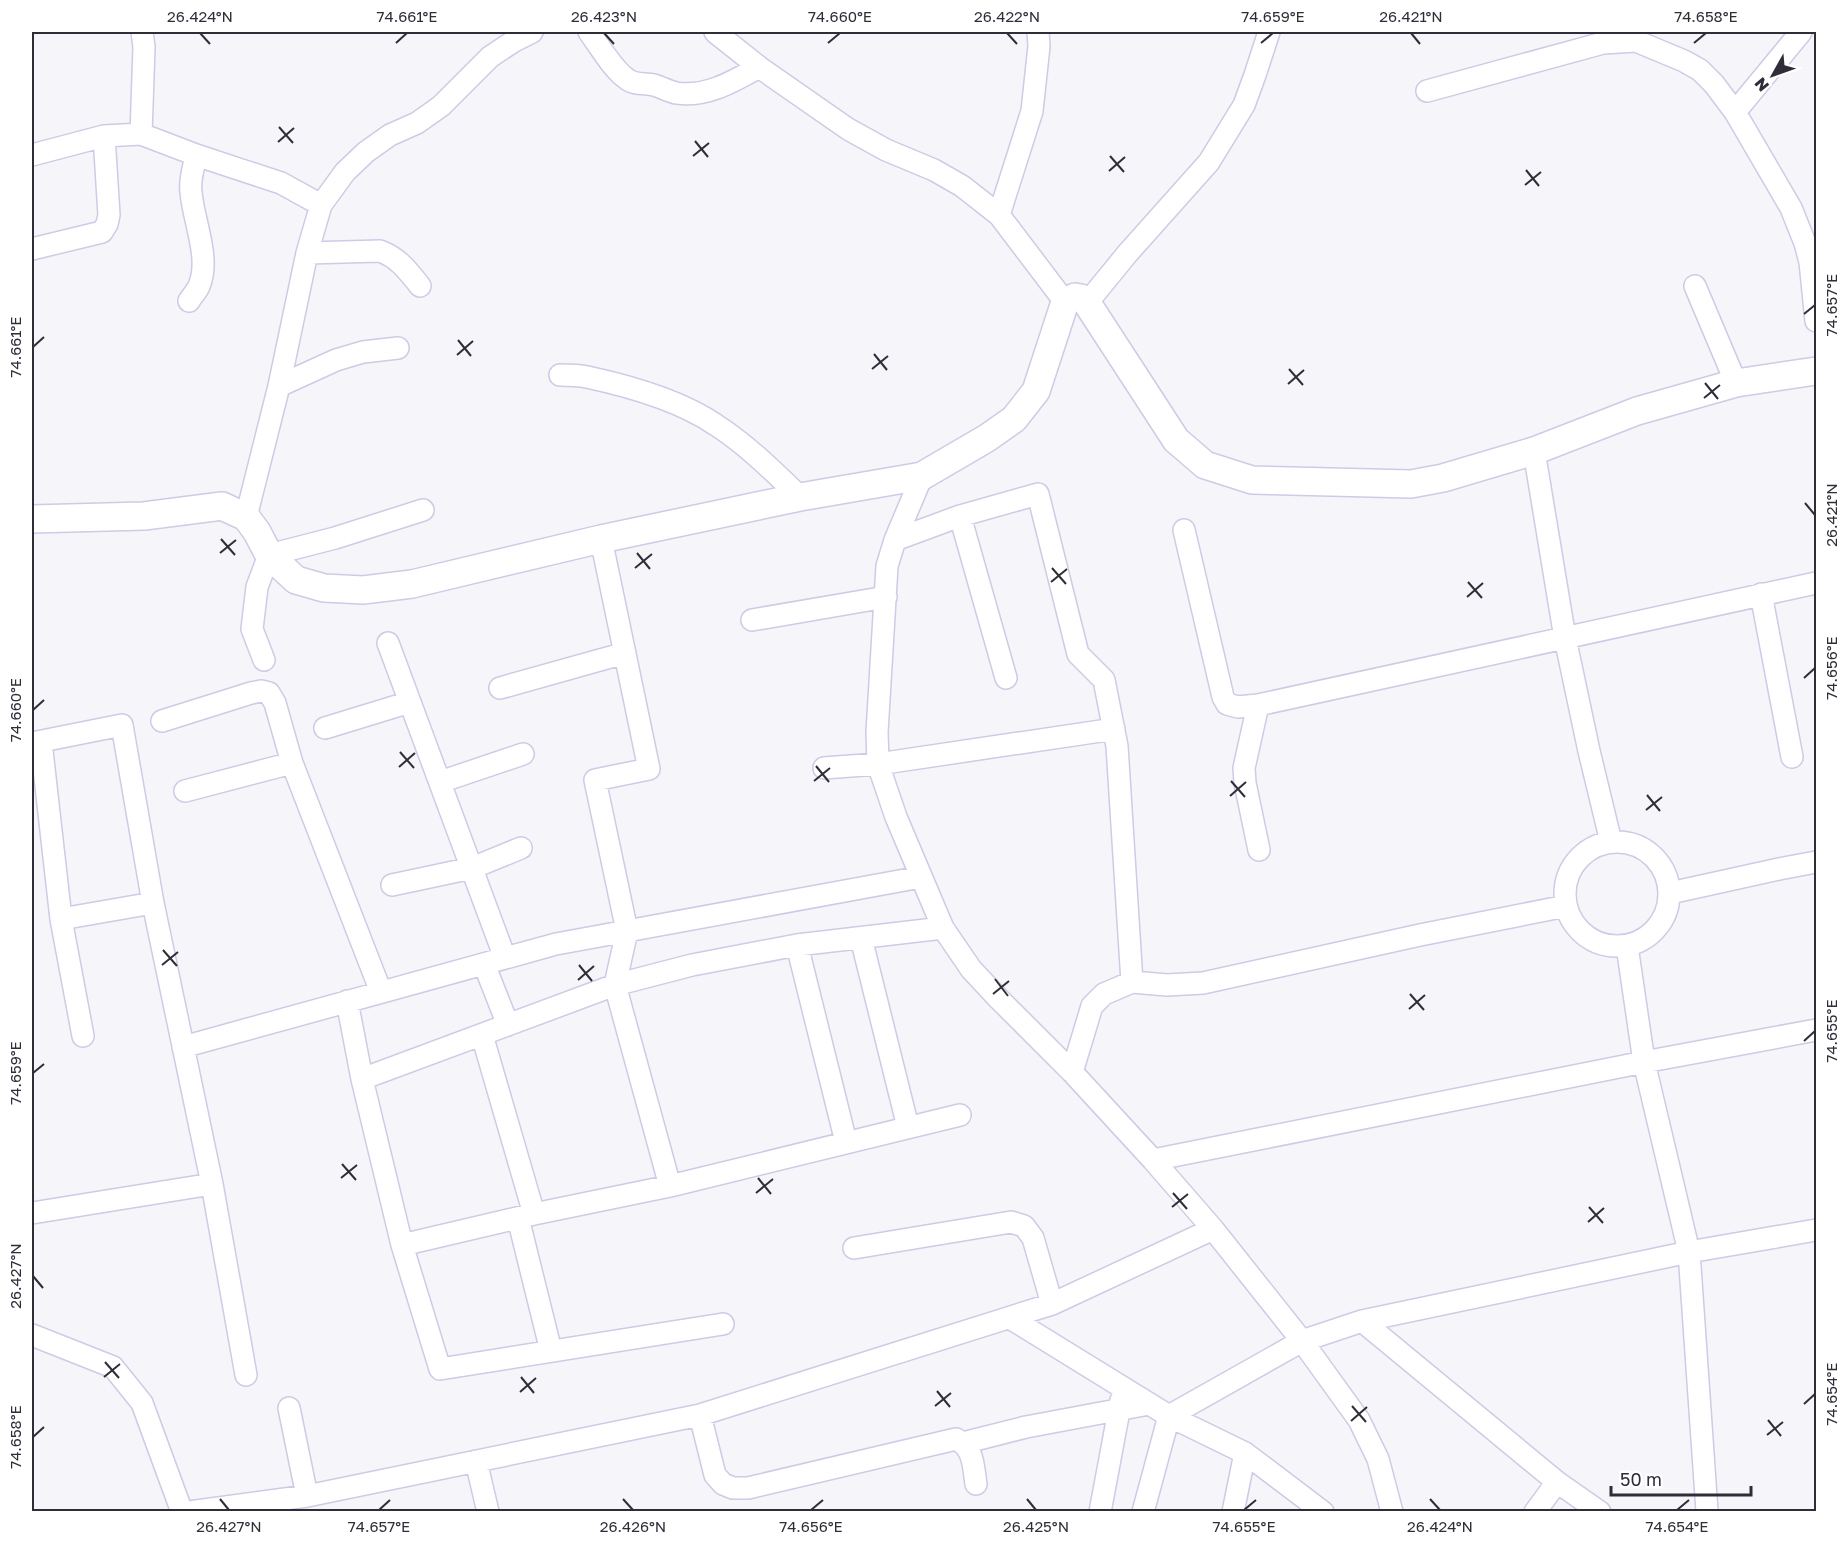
<svg xmlns="http://www.w3.org/2000/svg" width="1848" height="1543" viewBox="0 0 1848 1543" font-family="'Golos Text',sans-serif">
<rect width="100%" height="100%" fill="#f6f5fa"/>
<g fill="none" stroke-linecap="round" stroke-linejoin="round">
<g stroke="#d1c9e5" stroke-width="24">
<path id="minor" d="M 589,32 C 599,45 613,70 627,79 C 634,85 645,83 654,85 C 661,87 668,91 676,93 C 706,98 734,81 759,67
M 715,32 L 759,67 L 848,129 L 886,150 L 934,170 L 962,186 L 999,215 L 1065,302
M 1427,91 L 1603,43 L 1636,41 L 1684,61 L 1700,70 L 1714,84 L 1735,112 L 1791,208 L 1805,243 L 1810,262 L 1816,321
M 1735,112 L 1801,32
M 141,134 L 144,47 L 142,32
M 32,155 L 104,136 L 141,134 L 196,155 L 281,183 L 321,205
M 999,215 L 1032,111 L 1039,46 L 1038,32
M 32,249 L 102,232 L 107,224 L 109,215 L 104,136
M 307,253 L 380,251 C 399,258 408,271 420,286
M 1695,286 L 1736,383
M 189,301 C 192,296 197,291 199,286 C 211,258 193,220 191,192 C 189,180 194,167 196,155
M 1087,303 L 1127,254 L 1209,162 L 1244,105 L 1255,75 L 1269,32
M 560,375 C 569,375 578,375 587,377 C 629,386 681,401 716,425 C 747,445 773,471 800,497
M 279,386 L 336,360 L 363,352 L 398,348
M 1534,451 L 1565,638 L 1589,751 L 1611,842
M 922,476 L 895,540 L 887,566 L 877,732 L 878,764 L 896,817 L 943,928 L 971,969 L 997,997 L 1072,1072 L 1153,1160 L 1213,1229 L 1302,1341 L 1359,1420 L 1378,1459 L 1392,1512
M 960,516 L 1006,678
M 246,517 L 279,386 L 307,253 L 321,205 L 345,172 L 366,152 L 390,135 L 417,123 L 441,106 L 490,57 L 514,41 L 532,32
M 1184,530 L 1223,697 L 1227,704 L 1238,707 L 1258,705 L 1816,583
M 601,539 L 649,769 L 595,780 L 627,931 L 615,985 L 670,1186
M 895,540 L 960,516 L 1038,494 L 1078,654 L 1104,680 L 1117,746 L 1132,982
M 1761,594 L 1792,757
M 752,620 L 886,597
M 388,643 L 505,958
M 264,660 L 252,629 L 257,587 L 269,555 L 335,538 L 423,510
M 500,688 L 625,653
M 1258,705 L 1244,768 L 1245,783 L 1259,850
M 162,721 L 251,693 L 261,691 L 269,693 L 275,703 L 292,763 L 381,992
M 325,728 L 410,702
M 41,742 L 61,919 L 83,1036
M 32,743 L 122,725 L 153,903 L 212,1184 L 246,1375
M 824,768 L 878,764 L 1114,729
M 440,782 L 523,754
M 185,791 L 292,763
M1565 894a52 52 0 1 1 104 0a52 52 0 1 1-104 0Z
M 392,885 L 472,868 L 521,848
M 1670,893 L 1779,869 L 1816,862
M 61,919 L 153,903
M 861,938 L 908,1127
M 797,945 L 846,1142
M 1627,946 L 1644,1062 L 1689,1252 L 1707,1511
M 484,964 L 508,1025
M 347,1001 L 362,1079 L 402,1245 L 440,1369 L 723,1324
M 482,1035 L 534,1214
M 183,1047 L 556,944 L 921,877
M 1072,1072 L 1092,1006 L 1104,994 L 1132,982 L 1167,985 L 1203,983 L 1420,935 L 1566,906
M 362,1079 L 615,985 L 692,965 L 797,945 L 943,928
M 1153,1160 L 1644,1062 L 1816,1030
M 32,1213 L 212,1184
M 518,1218 L 551,1351
M 402,1245 L 534,1214 L 670,1186 L 960,1115
M 854,1248 L 1011,1222 L 1024,1226 L 1033,1238 L 1052,1304
M 1010,1318 L 1169,1416 L 1245,1453 L 1323,1512
M 1362,1321 L 1557,1482 L 1600,1512
M 32,1335 L 113,1367 L 142,1403 L 182,1512
M 289,1408 L 307,1496
M 700,1415 L 715,1475 L 723,1484 L 733,1488 L 748,1488 L 956,1439 C 974,1448 973,1465 976,1484
M 963,1443 L 1026,1427 L 1149,1404
M 476,1461 L 488,1512
M 189,1512 L 307,1496 L 700,1415 L 1052,1304 L 1213,1229
M 1100,1512 L 1121,1400
M 1143,1512 L 1169,1416 L 1302,1341 L 1362,1321 L 1689,1252 L 1816,1230
M 1233,1512 L 1245,1453
M 1535,1512 L 1557,1482"/>
</g>
<g stroke="#d1c9e5" stroke-width="30">
<path id="tertiary" d="M 32,519 L 144,516 L 222,506 L 246,517 L 257,532 L 269,555 L 296,580 L 324,588 L 363,590 L 412,584 L 601,539 L 800,497 L 922,476 L 987,438 L 1014,419 L 1036,391 L 1065,302 L 1075,297 L 1081,298 L 1087,303 L 1176,440 L 1205,465 L 1252,480 L 1411,484 L 1443,478 L 1534,451 L 1637,411 L 1736,383 L 1816,371"/>
</g>
<use href="#minor" stroke="#fff" stroke-width="21"/>
<use href="#tertiary" stroke="#fff" stroke-width="27"/>
</g>
<path fill="none" stroke="#302d38" stroke-width="2" d="M 200,33 L 210,44M 604,33 L 614,44M 1007,33 L 1017,44M 1411,33 L 1420,44M 396,43 L 407,33M 828,43 L 840,33M 1261,43 L 1273,33M 1694,43 L 1706,33M 279,127 L 293,143M 695,141 L 708,157M 278,142 L 294,128M 693,156 L 709,143M 1110,156 L 1124,172M 1526,170 L 1539,186M 1109,171 L 1125,157M 1525,185 L 1541,172M 1804,314 L 1815,305M 458,340 L 471,356M 33,347 L 44,337M 874,354 L 887,370M 457,355 L 473,341M 872,369 L 888,356M 1289,369 L 1303,385M 1705,383 L 1718,399M 1288,384 L 1304,370M 1704,398 L 1720,385M 1805,503 L 1815,515M 221,539 L 235,555M 220,553 L 236,540M 637,553 L 650,569M 635,568 L 652,554M 1052,568 L 1066,584M 1051,582 L 1067,569M 1468,582 L 1482,598M 1467,597 L 1483,583M 1804,678 L 1815,668M 33,710 L 44,700M 400,752 L 414,768M 816,766 L 829,782M 399,767 L 415,753M 814,781 L 830,768M 1231,781 L 1245,797M 1647,795 L 1660,811M 1230,796 L 1246,782M 1646,810 L 1662,797M 163,950 L 177,966M 162,965 L 178,952M 579,965 L 592,981M 995,979 L 1008,996M 578,980 L 594,966M 993,994 L 1009,981M 1410,994 L 1424,1010M 1409,1009 L 1425,995M 1804,1041 L 1815,1031M 33,1073 L 44,1064M 342,1164 L 356,1180M 341,1178 L 357,1165M 758,1178 L 771,1194M 756,1193 L 773,1179M 1173,1193 L 1187,1209M 1172,1207 L 1188,1194M 1589,1207 L 1603,1223M 1588,1222 L 1604,1208M 33,1276 L 43,1288M 105,1362 L 119,1378M 104,1377 L 120,1364M 521,1377 L 534,1393M 937,1391 L 950,1407M 520,1392 L 536,1378M 1804,1404 L 1815,1394M 935,1406 L 951,1393M 1352,1406 L 1366,1422M 1768,1420 L 1781,1436M 1351,1421 L 1367,1407M 1767,1435 L 1783,1422M 33,1437 L 44,1427M 220,1499 L 229,1510M 623,1499 L 633,1510M 1027,1499 L 1036,1510M 1430,1499 L 1440,1510M 379,1510 L 390,1500M 811,1510 L 823,1500M 1244,1510 L 1256,1500M 1677,1510 L 1689,1500"/>
<rect width="1848" height="1543" fill="none" stroke="#ffffff" stroke-width="66"/>
<g transform="translate(1773 75) rotate(230)" stroke="#ffffff" stroke-width="4.5" paint-order="stroke">
<path d="M0-4.5L10 22L0 15L-10 22Z" fill="#302d38"/>
<text y="-9" font-size="16" font-weight="bold" text-anchor="middle" fill="#302d38">N</text>
</g>
<path d="M1611 1486v9h140v-9" fill="none" stroke="#302d38" stroke-width="3"/>
<text x="1620" y="1486" font-size="18" fill="#302d38" stroke="#ffffff" stroke-width="4.5" paint-order="stroke">50 m</text>
<rect x="33" y="33" width="1782" height="1477" fill="none" stroke="#302d38" stroke-width="2"/>
<g font-size="15" text-anchor="middle" fill="#302d38">
<text x="200" y="22">26.424°N</text>
<text x="407" y="22">74.661°E</text>
<text x="604" y="22">26.423°N</text>
<text x="840" y="22">74.660°E</text>
<text x="1007" y="22">26.422°N</text>
<text x="1273" y="22">74.659°E</text>
<text x="1411" y="22">26.421°N</text>
<text x="1706" y="22">74.658°E</text>
<text transform="translate(1832 305) rotate(-90)" y="5">74.657°E</text>
<text transform="translate(16 347) rotate(-90)" y="5">74.661°E</text>
<text transform="translate(1832 515) rotate(-90)" y="5">26.421°N</text>
<text transform="translate(1832 668) rotate(-90)" y="5">74.656°E</text>
<text transform="translate(16 710) rotate(-90)" y="5">74.660°E</text>
<text transform="translate(1832 1031) rotate(-90)" y="5">74.655°E</text>
<text transform="translate(16 1073) rotate(-90)" y="5">74.659°E</text>
<text transform="translate(16 1276) rotate(-90)" y="5">26.427°N</text>
<text transform="translate(1832 1394) rotate(-90)" y="5">74.654°E</text>
<text transform="translate(16 1437) rotate(-90)" y="5">74.658°E</text>
<text x="229" y="1532">26.427°N</text>
<text x="379" y="1532">74.657°E</text>
<text x="633" y="1532">26.426°N</text>
<text x="811" y="1532">74.656°E</text>
<text x="1036" y="1532">26.425°N</text>
<text x="1244" y="1532">74.655°E</text>
<text x="1440" y="1532">26.424°N</text>
<text x="1677" y="1532">74.654°E</text>
</g>
</svg>
